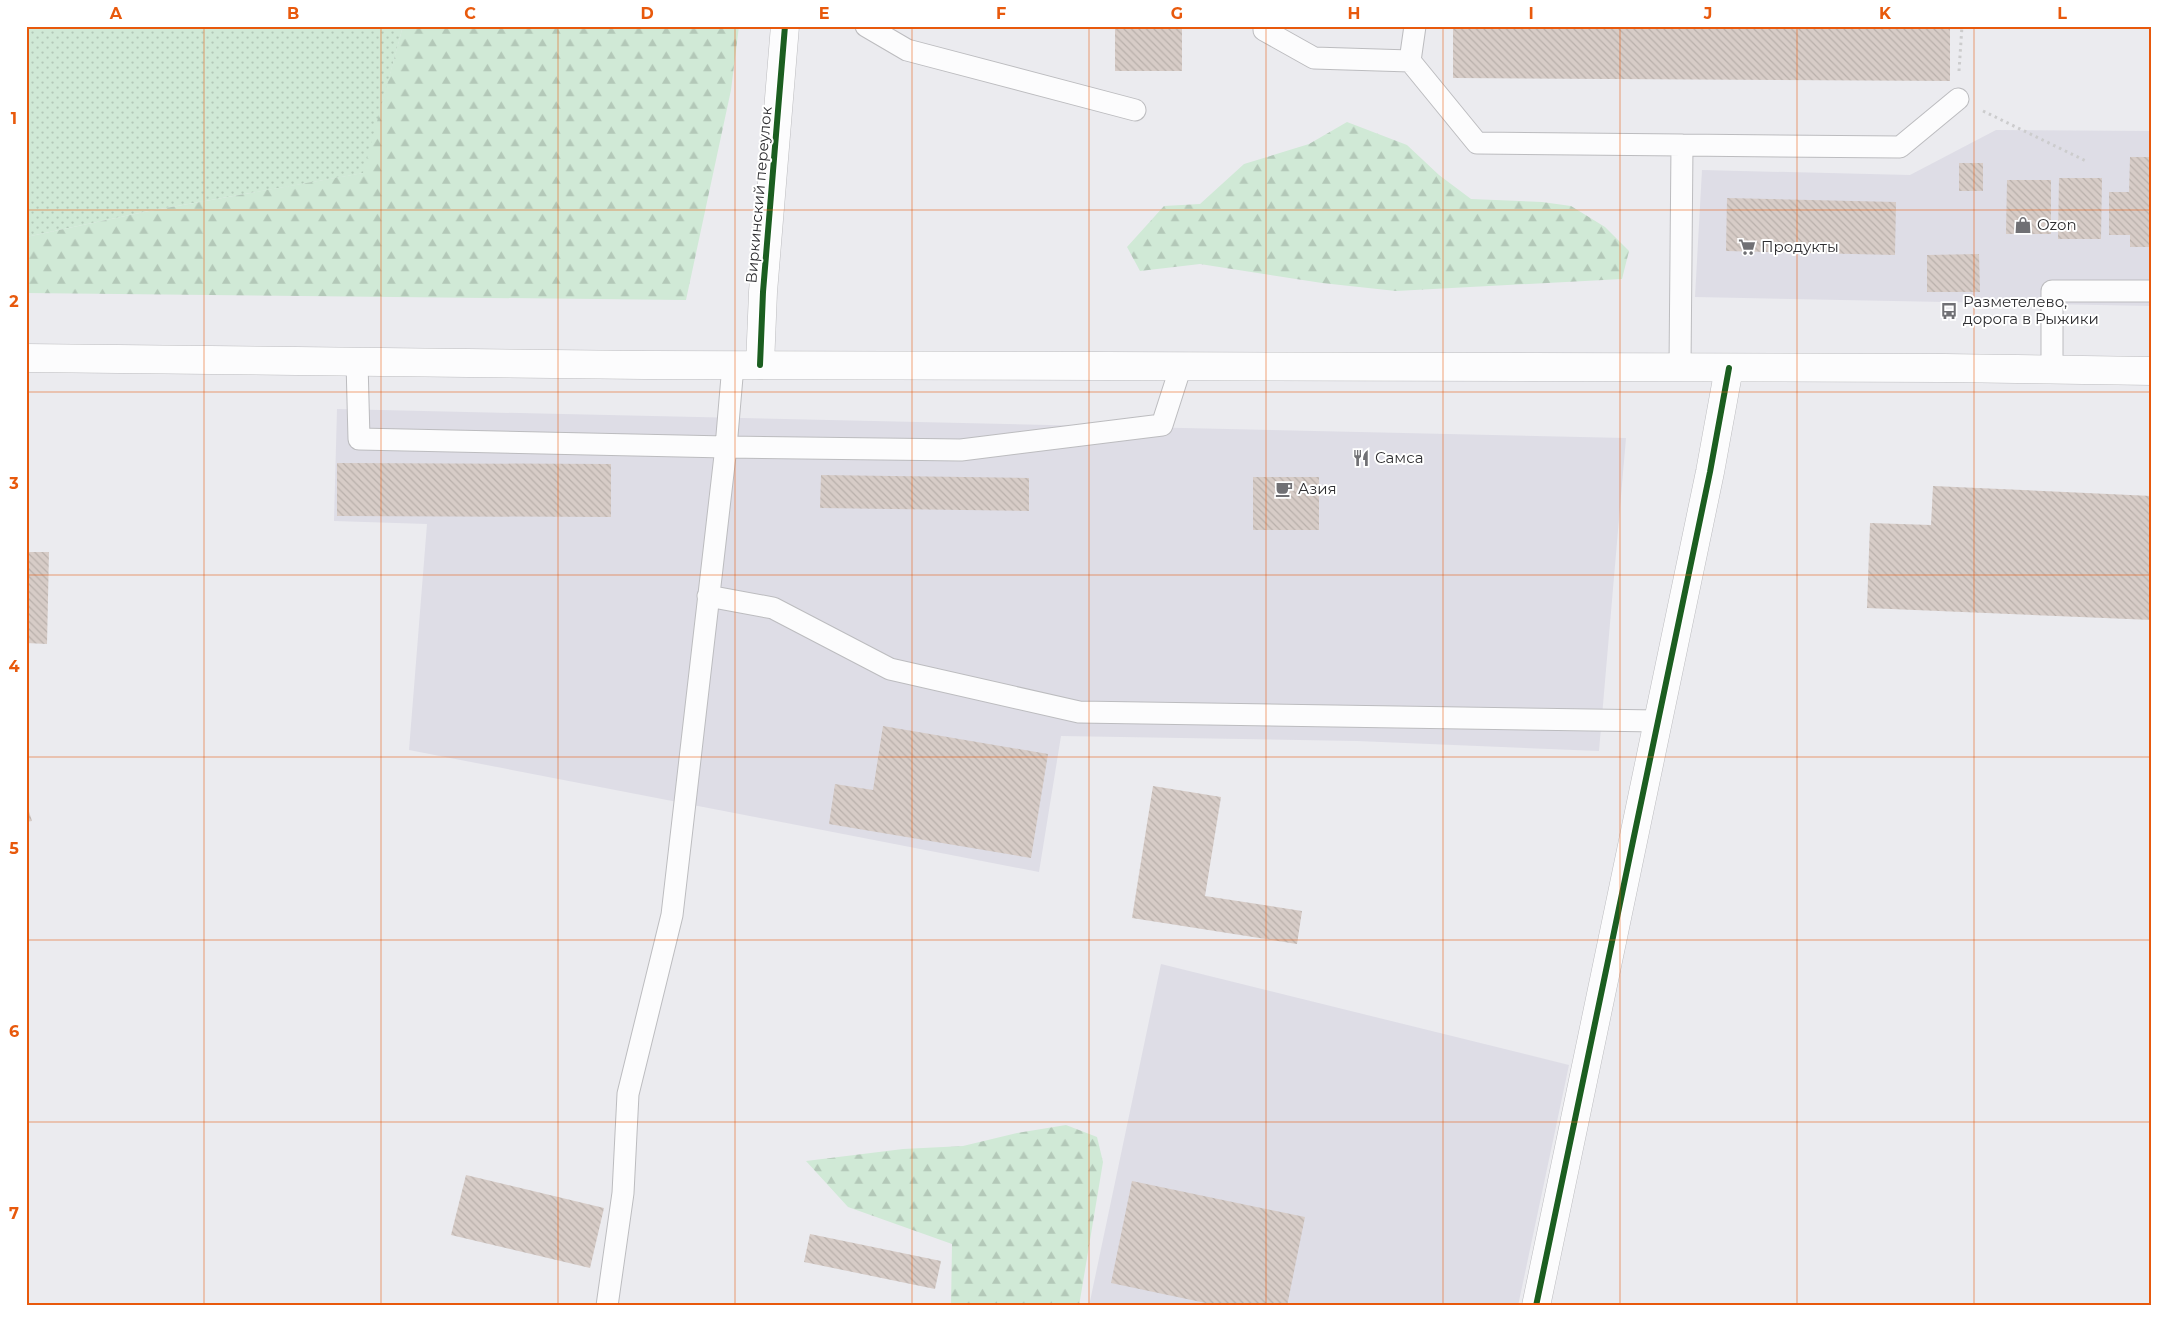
<svg xmlns="http://www.w3.org/2000/svg" width="2178" height="1332" viewBox="0 0 2178 1332" font-family="Montserrat,sans-serif">
<defs>
<pattern id="grass-dots" width="8" height="8" patternUnits="userSpaceOnUse" patternTransform="scale(1.25)"><rect width="8" height="8" fill="#d0e9d6"/><path d="M2 2h.1M6 6h.1" fill="none" stroke="#b3c8b8" stroke-width="1.8" stroke-linecap="round"/></pattern>
<pattern id="forest-firs" width="22" height="20" patternUnits="userSpaceOnUse" patternTransform="scale(1.25)"><rect width="22" height="20" fill="#d0e9d6"/><path d="M5 1l3.5 6h-7zM16 11l3.5 6h-7z" fill="#b3c8b8"/></pattern>
<pattern id="building-back-hatch" width="6" height="6" patternUnits="userSpaceOnUse" patternTransform="scale(1.25)"><rect width="6" height="6" fill="#d7ccc7"/><path d="M-1 5l2 2M0 0l6 6M5-1l2 2" fill="none" stroke="#b9b0ab"/></pattern>
</defs>
<rect width="100%" height="100%" fill="#ebebef"/>
<path fill="#dedde6" d="M 1996,130 L 2152,131 L 2152,306 L 1695,297 L 1702,170 L 1910,175 Z
M 337,409 L 1626,438 L 1599,751 L 1357,741 L 1061,736 L 1039,872 L 409,750 L 427,524 L 334,521 Z
M 1161,964 L 1569,1065 L 1518,1306 L 1089,1306 Z"/>
<path fill="url(#grass-dots)" d="M 26,26 L 403,26 L 364,173 L 149,211 L 26,237 Z"/>
<path fill="url(#forest-firs)" d="M 403,26 L 739,26 L 731,90 L 686,300 L 26,293 L 26,237 L 149,211 L 363,173 Z
M 1347,122 L 1407,145 L 1439,175 L 1471,199 L 1542,202 L 1571,206 L 1605,227 L 1629,251 L 1622,279 L 1396,291 L 1322,283 L 1200,264 L 1140,271 L 1127,247 L 1164,206 L 1200,204 L 1244,164 L 1309,144 Z
M 1066,1125 L 1097,1137 L 1103,1162 L 1079,1306 L 951,1306 L 952,1244 L 848,1207 L 806,1161 L 903,1149 L 963,1146 L 1017,1133 Z"/>
<path fill="url(#building-back-hatch)" d="M 1115,26 L 1182,26 L 1182,71 L 1115,71 Z
M 1453,26 L 1950,26 L 1950,81 L 1453,78 Z
M 2130,157 L 2152,157 L 2152,247 L 2130,247 L 2130,235 L 2109,235 L 2109,192 L 2129,192 Z
M 1959,163 L 1983,163 L 1983,191 L 1959,191 Z
M 2059,178 L 2102,178 L 2101,239 L 2058,239 Z
M 2007,180 L 2051,180 L 2051,234 L 2006,234 Z
M 1727,198 L 1896,202 L 1895,255 L 1726,251 Z
M 1979,254 L 1980,292 L 1927,292 L 1927,255 Z
M 337,463 L 611,464 L 611,517 L 337,516 Z
M 821,475 L 1029,478 L 1029,511 L 820,508 Z
M 1253,477 L 1319,477 L 1319,530 L 1253,530 Z
M 1933,486 L 2152,496 L 2152,620 L 1867,608 L 1870,523 L 1931,525 Z
M 26,552 L 49,552 L 47,644 L 26,643 Z
M 883,726 L 1048,754 L 1031,858 L 829,824 L 835,784 L 873,790 Z
M 1153,786 L 1221,797 L 1205,896 L 1302,911 L 1297,944 L 1132,918 Z
M 26,802 L 32,821 L 26,822 Z
M 466,1175 L 604,1208 L 590,1268 L 451,1235 Z
M 1132,1181 L 1305,1217 L 1287,1306 L 1220,1306 L 1111,1283 Z
M 810,1234 L 941,1261 L 935,1289 L 804,1262 Z"/>
<g fill="none" stroke-linecap="round" stroke-linejoin="round">
<g stroke="#bcbcbf" stroke-width="23">
<path id="service" d="M 866,26 L 907,50 L 1135,110
M 1264,26 L 1264,30 L 1314,58 L 1410,61 L 1477,143 L 1682,145 L 1680,367
M 1410,61 L 1415,26
M 1682,145 L 1900,147 L 1958,99
M 357,362 L 359,439 L 726,447 L 961,450 L 1162,425 L 1181,366
M 2052,369 L 2052,291 L 2152,291
M 708,596 L 773,608 L 890,669 L 1079,712 L 1658,721
M 607,1306 L 623,1193 L 628,1094 L 672,915 L 726,447 L 733,365"/>
</g>
<g stroke="#bcbcbf" stroke-width="29">
<path id="minor" d="M 760,365 L 763,292 L 785,26
M 1536,1306 L 1710,472 L 1729,368"/>
</g>
<g stroke="#bcbcbf" stroke-width="29">
<path id="secondary" d="M 26,358 L 644,365 L 1945,368 L 2152,371"/>
</g>
<path stroke="#cccccd" stroke-width="3" stroke-dasharray="2.5 4" stroke-linecap="butt" d="M 1959,71 L 1962,26
M 1983,111 L 2086,161"/>
<use href="#service" stroke="#fcfcfd" stroke-width="21"/>
<use href="#minor" stroke="#fcfcfd" stroke-width="28"/>
<use href="#secondary" stroke="#fcfcfd" stroke-width="28"/>
<g stroke="#fff" stroke-width="9">
<path id="cycleway" d="M 760,365 L 763,292 L 785,26
M 1536,1306 L 1710,472 L 1729,368"/>
</g>
<use href="#cycleway" stroke="#1b5e20" stroke-width="6"/>
</g>
<path fill="none" stroke="#e8590c" stroke-width="1" stroke-opacity="0.55" d="M 204,26 L 204,1306M 381,26 L 381,1306M 558,26 L 558,1306M 735,26 L 735,1306M 912,26 L 912,1306M 1089,26 L 1089,1306M 1266,26 L 1266,1306M 1443,26 L 1443,1306M 1620,26 L 1620,1306M 1797,26 L 1797,1306M 1974,26 L 1974,1306M 26,210 L 2152,210M 26,392 L 2152,392M 26,575 L 2152,575M 26,757 L 2152,757M 26,940 L 2152,940M 26,1122 L 2152,1122"/>
<defs>
<g id="shop-bare" transform="scale(1.35)"><path d="M-5-2.5h2.3a2.7 3.5 0 0 1 5.4 0H5L5.5 6h-11ZM-1.5-2.5h3a1.5 2.3 0 0 0-3 0Z" fill="#707074" stroke="#fff" stroke-width="2.5" paint-order="stroke"/></g>
<g id="supermarket-bare" transform="scale(1.35)"><path d="M-6-5.5h2.5l.6 2H6L4.5 2H-2.5L-4.4-4H-6ZM-1.5 3.2a1.3 1.3 0 1 0 .1 0ZM3 3.2a1.3 1.3 0 1 0 .1 0Z" fill="#707074" stroke="#fff" stroke-width="2.5" paint-order="stroke"/></g>
<g id="bus-bare" transform="scale(1.35)"><path d="M-5-6H5V4H4V6H2V4H-2V6H-4V4H-5ZM-3.5-4V0h7V-4ZM-3.5 1.2v1.5H-2V1.2ZM2 1.2v1.5H3.5V1.2Z" fill="#707074" stroke="#fff" stroke-width="2.5" paint-order="stroke"/></g>
<g id="restaurant-bare" transform="scale(1.35)"><path d="M-5-6h1v4h1v-4h1v4h1v-4h1v5L-1.5 .5V6h-2V.5L-5-1ZM5-6V6H3V1.5H1.5Q1.5-4 5-6Z" fill="#707074" stroke="#fff" stroke-width="2.5" paint-order="stroke"/></g>
<g id="cafe-bare" transform="scale(1.35)"><path d="M-5.5-4.5H6V0H3Q3 3.5 0 3.5H-2.5Q-5.5 3.5-5.5 0ZM3-3.2v2h1.7v-2ZM-6 4.5H4V6H-6Z" fill="#707074" stroke="#fff" stroke-width="2.5" paint-order="stroke"/></g>
</defs>
<g fill-rule="evenodd">
<use href="#shop-bare" x="2023" y="225"/>
<use href="#supermarket-bare" x="1747" y="247"/>
<use href="#bus-bare" x="1949" y="311"/>
<use href="#restaurant-bare" x="1361" y="458"/>
<use href="#cafe-bare" x="1284" y="489"/>
</g>
<g text-anchor="middle" stroke-width="4" stroke-linejoin="round" paint-order="stroke">
<g font-size="15" fill="#2e2e31" stroke="#fff">
<text transform="translate(759 195) rotate(-85)" y="5">Виркинский переулок</text>
</g>
<g font-size="15" fill="#2e2e31" stroke="#fff" text-anchor="start">
<text x="2037" y="230">Ozon</text>
<text x="1761" y="252">Продукты</text>
<text x="1963" y="307">Разметелево,<tspan x="1963" dy="17">дорога в Рыжики</tspan></text>
<text x="1375" y="463">Самса</text>
<text x="1298" y="494">Азия</text>
</g>
</g>
<rect width="2178" height="1332" fill="none" stroke="#ffffff" stroke-width="55"/>
<rect x="28" y="28" width="2122" height="1276" fill="none" stroke="#e8590c" stroke-width="2"/>
<g font-size="16" text-anchor="middle" font-weight="bold" fill="#e8590c">
<text x="116" y="19">A</text>
<text x="293" y="19">B</text>
<text x="470" y="19">C</text>
<text x="647" y="19">D</text>
<text x="824" y="19">E</text>
<text x="1001" y="19">F</text>
<text x="1177" y="19">G</text>
<text x="1354" y="19">H</text>
<text x="1531" y="19">I</text>
<text x="1708" y="19">J</text>
<text x="1885" y="19">K</text>
<text x="2062" y="19">L</text>
<text x="14" y="124">1</text>
<text x="14" y="307">2</text>
<text x="14" y="489">3</text>
<text x="14" y="672">4</text>
<text x="14" y="854">5</text>
<text x="14" y="1037">6</text>
<text x="14" y="1219">7</text>
</g>
</svg>
